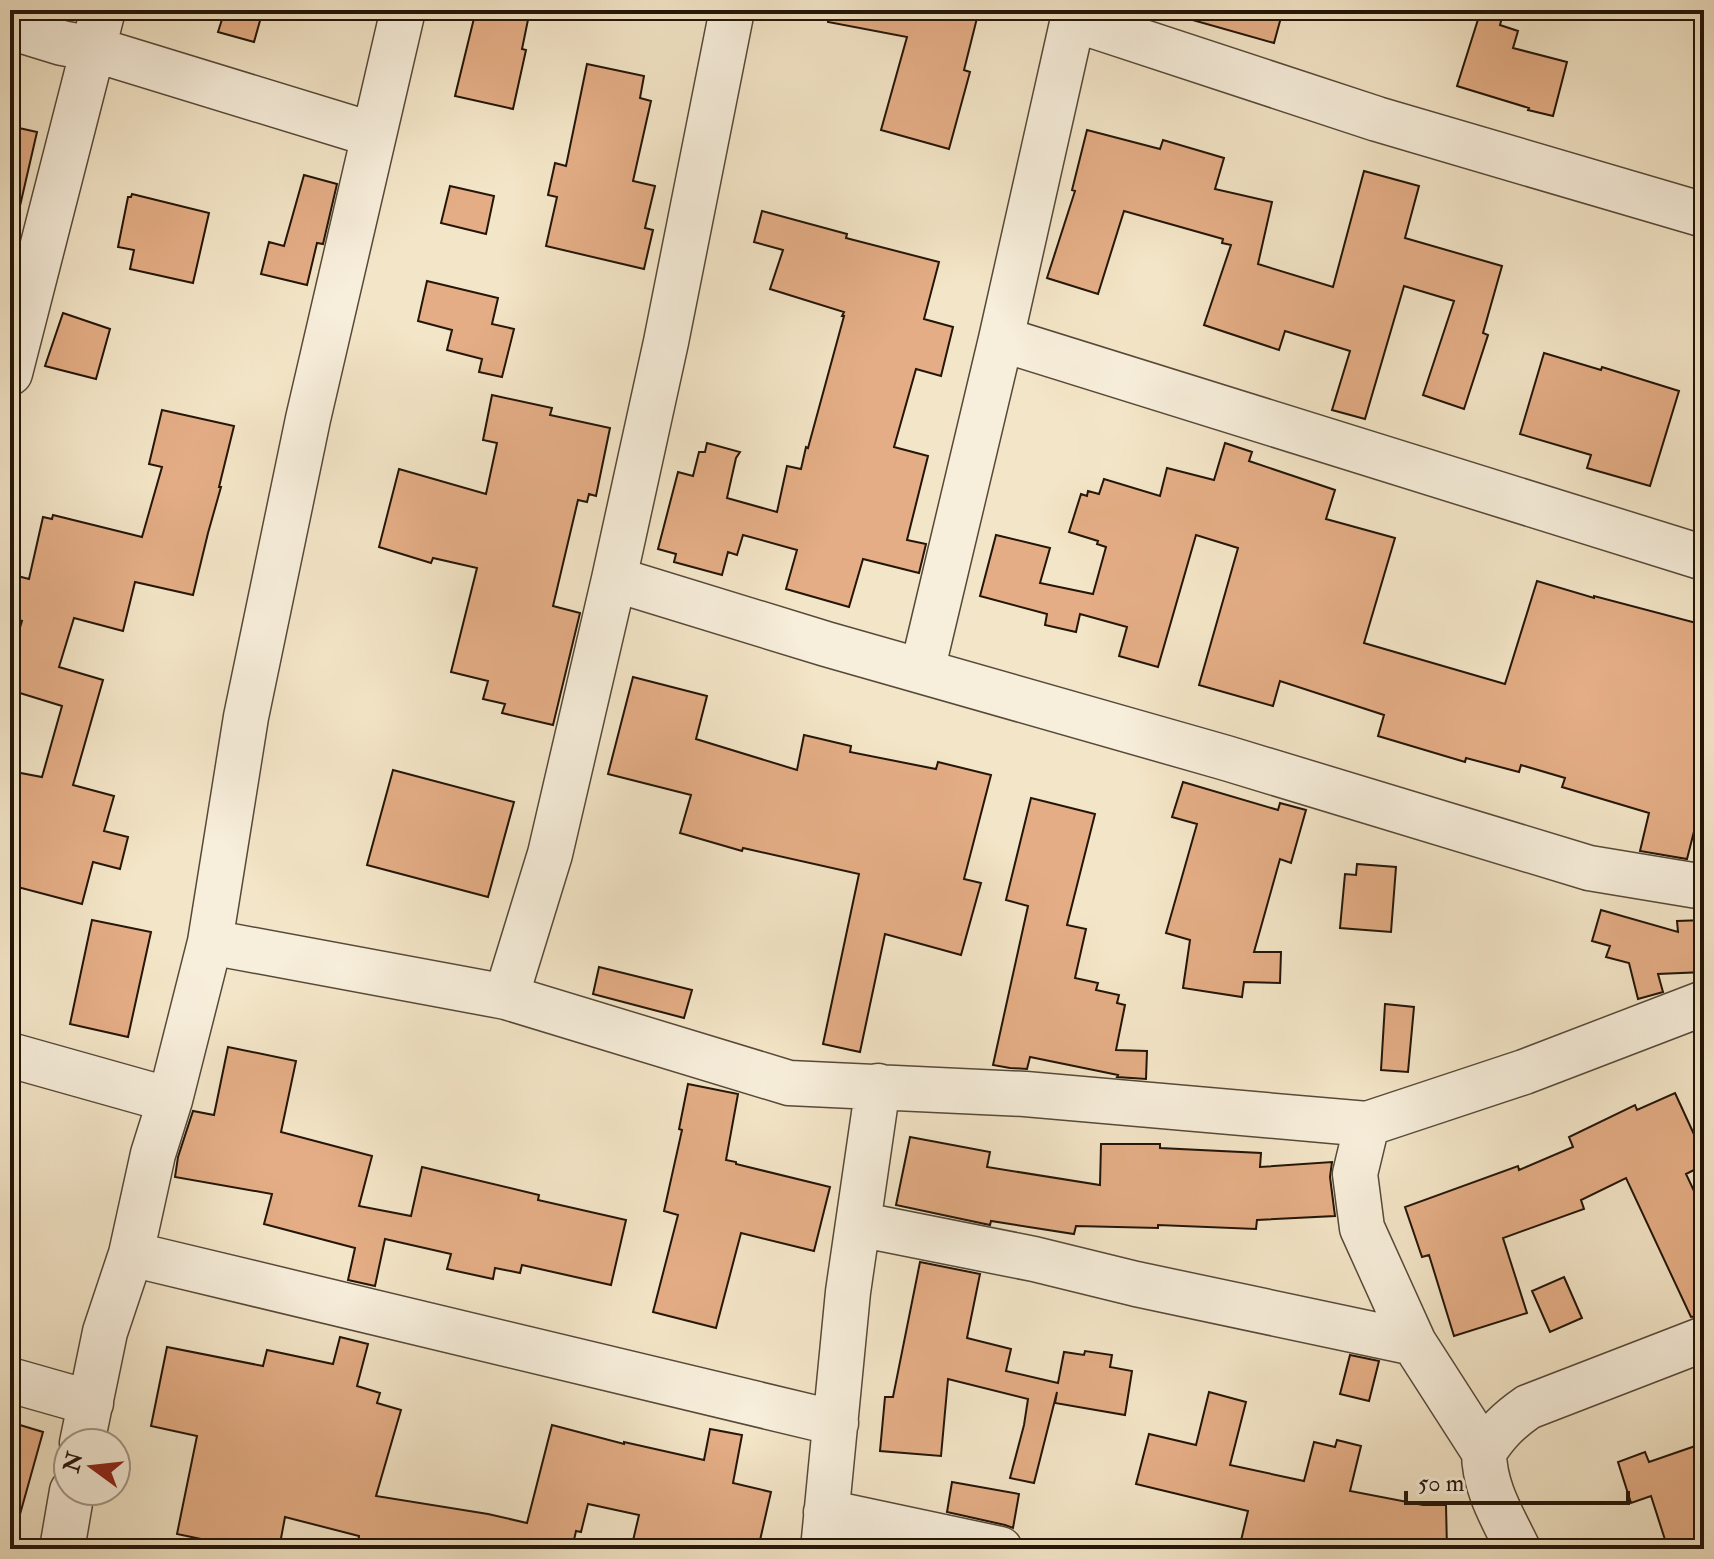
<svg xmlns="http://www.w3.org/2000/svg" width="1714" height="1559" viewBox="0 0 1714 1559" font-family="'IM FELL Double Pica',serif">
<rect width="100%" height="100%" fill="#f3e5c7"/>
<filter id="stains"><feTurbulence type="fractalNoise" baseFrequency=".0025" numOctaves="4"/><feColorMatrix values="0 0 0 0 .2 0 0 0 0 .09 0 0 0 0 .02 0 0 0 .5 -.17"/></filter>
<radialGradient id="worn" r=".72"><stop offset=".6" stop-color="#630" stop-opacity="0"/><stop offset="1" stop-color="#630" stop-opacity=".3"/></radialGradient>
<path fill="#e4ad85" stroke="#231508" stroke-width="2" d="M 225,10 L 263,10 L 254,42 L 218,32 Z
M 476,10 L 530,10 L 522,49 L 526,50 L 513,109 L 455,96 Z
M 829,10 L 979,10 L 964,70 L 970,72 L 949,149 L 881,130 L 907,37 L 828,22 Z
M 1183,10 L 1283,10 L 1274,43 L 1182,17 Z
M 1481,10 L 1504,10 L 1500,25 L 1518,31 L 1513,48 L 1567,62 L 1553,116 L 1528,110 L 1529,108 L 1457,86 Z
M 587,64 L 644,76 L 640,98 L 651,101 L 633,181 L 655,186 L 645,228 L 653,230 L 644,269 L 546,246 L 557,197 L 548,195 L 555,163 L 566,166 Z
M 10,126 L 37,132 L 20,206 L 10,205 Z
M 1087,130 L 1160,149 L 1163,140 L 1224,158 L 1215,189 L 1272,202 L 1258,264 L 1333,287 L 1364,171 L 1419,186 L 1405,238 L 1502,266 L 1483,333 L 1488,335 L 1464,409 L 1423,395 L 1454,301 L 1404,286 L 1365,419 L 1332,410 L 1350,351 L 1285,331 L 1279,350 L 1204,325 L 1231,245 L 1222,243 L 1223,239 L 1124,211 L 1098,294 L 1047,278 L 1075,191 L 1072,190 Z
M 304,175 L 337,184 L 323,244 L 317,243 L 307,285 L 261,274 L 269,242 L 284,246 Z
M 450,186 L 494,196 L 486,234 L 441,223 Z
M 132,194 L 209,213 L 193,283 L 130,269 L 134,250 L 118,247 L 128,197 L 131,197 Z
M 762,211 L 847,234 L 846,238 L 939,262 L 924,319 L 953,327 L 941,376 L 916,369 L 894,447 L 928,456 L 907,540 L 926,544 L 919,573 L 863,559 L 849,607 L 786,589 L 797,550 L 743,535 L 737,555 L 728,552 L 722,575 L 674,562 L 676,554 L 658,549 L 678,472 L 693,476 L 699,452 L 705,452 L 707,443 L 740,452 L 736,458 L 727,498 L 777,512 L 787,466 L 801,469 L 806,447 L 808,448 L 844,316 L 842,316 L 844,312 L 770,289 L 783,250 L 754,242 Z
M 427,281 L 498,298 L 492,324 L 514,329 L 502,377 L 479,372 L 482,359 L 447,350 L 452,330 L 418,321 Z
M 63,313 L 110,329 L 96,379 L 45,366 Z
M 1544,353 L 1601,370 L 1602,367 L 1679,391 L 1650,486 L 1587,468 L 1591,455 L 1520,434 Z
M 492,395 L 552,408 L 550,415 L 610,428 L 596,496 L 589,494 L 587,502 L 578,500 L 553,606 L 580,613 L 553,725 L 502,713 L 505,704 L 483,699 L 488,681 L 451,672 L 477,568 L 433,558 L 431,563 L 379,547 L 399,469 L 486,494 L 497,443 L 483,440 Z
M 162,410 L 234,426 L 219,487 L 221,487 L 208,533 L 193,595 L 135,582 L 123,631 L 74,618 L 59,667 L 103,680 L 73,785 L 114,796 L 104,831 L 128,837 L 120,869 L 93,862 L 82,904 L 10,885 L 10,771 L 42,777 L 62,706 L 10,690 L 10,660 L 22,621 L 10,617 L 10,574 L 29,579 L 43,517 L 52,519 L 53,515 L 142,537 L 162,467 L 149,464 Z
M 1225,443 L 1252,452 L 1249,461 L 1335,490 L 1326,519 L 1395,538 L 1364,643 L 1505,684 L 1537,581 L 1594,598 L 1594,596 L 1704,625 L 1704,792 L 1687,859 L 1640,851 L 1649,813 L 1562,787 L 1565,778 L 1521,765 L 1519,772 L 1466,758 L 1465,762 L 1378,736 L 1384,715 L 1280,681 L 1273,706 L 1199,685 L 1238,548 L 1196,535 L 1158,667 L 1119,656 L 1127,627 L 1080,614 L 1076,632 L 1045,625 L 1047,614 L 980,596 L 996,535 L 1050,548 L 1040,583 L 1093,594 L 1106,547 L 1097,544 L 1098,541 L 1069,532 L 1081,494 L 1087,496 L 1088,491 L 1099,494 L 1104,479 L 1160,496 L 1167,468 L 1214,480 Z
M 633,677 L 707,696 L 696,739 L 797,770 L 804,735 L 851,746 L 850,752 L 936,769 L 938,762 L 991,775 L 964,879 L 981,883 L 961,955 L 885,934 L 860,1052 L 823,1044 L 859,874 L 743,848 L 742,851 L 680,833 L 691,795 L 608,774 Z
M 393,770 L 514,802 L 488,897 L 367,865 Z
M 1183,782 L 1278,810 L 1280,803 L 1306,810 L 1291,863 L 1280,859 L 1254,952 L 1281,952 L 1280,983 L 1244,982 L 1242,997 L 1183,988 L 1190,940 L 1166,933 L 1197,824 L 1172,817 Z
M 1031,798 L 1095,814 L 1067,925 L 1086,929 L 1075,978 L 1098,983 L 1096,990 L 1119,995 L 1117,1003 L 1125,1005 L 1116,1050 L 1147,1051 L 1146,1079 L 1117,1077 L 1118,1075 L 1030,1057 L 1027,1069 L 1010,1068 L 993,1065 L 1028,906 L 1006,900 Z
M 1357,864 L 1396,867 L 1391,932 L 1340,928 L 1345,874 L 1356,875 Z
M 1601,910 L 1678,932 L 1677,921 L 1704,920 L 1704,972 L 1658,974 L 1663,992 L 1638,999 L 1629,963 L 1606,957 L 1610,946 L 1592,941 Z
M 92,920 L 151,932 L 128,1037 L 70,1024 Z
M 599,967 L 692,990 L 684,1018 L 593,994 Z
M 1385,1004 L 1414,1007 L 1408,1072 L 1381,1070 Z
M 228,1047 L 296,1061 L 281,1132 L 372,1156 L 359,1206 L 411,1216 L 422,1167 L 539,1195 L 538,1200 L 626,1220 L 611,1285 L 522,1265 L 520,1273 L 495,1268 L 493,1279 L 447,1269 L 451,1254 L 385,1239 L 375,1286 L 348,1280 L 355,1248 L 264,1224 L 272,1194 L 175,1177 L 178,1157 L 193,1111 L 214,1115 Z
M 688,1084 L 738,1094 L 726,1160 L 736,1162 L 736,1164 L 830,1187 L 814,1251 L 741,1233 L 716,1328 L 653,1312 L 678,1215 L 664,1211 L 682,1130 L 679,1129 Z
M 1675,1093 L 1704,1156 L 1704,1165 L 1686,1174 L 1704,1212 L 1704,1315 L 1691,1317 L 1626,1178 L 1581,1200 L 1584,1209 L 1503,1238 L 1527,1313 L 1454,1336 L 1429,1255 L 1422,1257 L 1405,1207 L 1518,1166 L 1519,1170 L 1573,1147 L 1569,1137 L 1635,1105 L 1637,1110 Z
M 910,1137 L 990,1152 L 987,1167 L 1100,1185 L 1101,1144 L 1160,1144 L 1160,1148 L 1261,1153 L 1260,1167 L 1332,1162 L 1330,1177 L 1335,1216 L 1257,1220 L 1256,1229 L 1158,1225 L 1158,1228 L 1076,1226 L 1074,1234 L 991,1221 L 990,1225 L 896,1205 Z
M 920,1262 L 980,1274 L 967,1338 L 1011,1349 L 1006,1371 L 1058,1383 L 1064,1352 L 1084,1355 L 1085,1351 L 1112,1355 L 1110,1367 L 1132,1371 L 1125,1415 L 1055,1403 L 1057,1392 L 1034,1483 L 1010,1478 L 1024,1425 L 1028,1399 L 948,1379 L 941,1456 L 880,1451 L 885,1397 L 893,1397 Z
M 1564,1277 L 1582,1318 L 1550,1332 L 1532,1291 Z
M 340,1337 L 368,1344 L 357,1386 L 380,1393 L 377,1403 L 401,1410 L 376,1496 L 488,1514 L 527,1523 L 552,1425 L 624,1444 L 624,1442 L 704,1460 L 710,1429 L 742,1435 L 733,1483 L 771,1492 L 758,1549 L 631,1549 L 639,1515 L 588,1504 L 581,1532 L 576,1531 L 572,1549 L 511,1549 L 477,1541 L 476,1549 L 357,1549 L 359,1536 L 285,1517 L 279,1549 L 249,1549 L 177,1534 L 197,1436 L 151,1426 L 167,1347 L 263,1366 L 267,1350 L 333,1364 Z
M 1350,1355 L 1379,1361 L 1369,1401 L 1340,1394 Z
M 1209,1392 L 1246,1402 L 1230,1465 L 1304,1481 L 1314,1442 L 1335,1447 L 1337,1440 L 1361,1446 L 1350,1491 L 1423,1505 L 1446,1505 L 1447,1549 L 1239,1549 L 1248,1511 L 1136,1484 L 1149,1434 L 1196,1445 Z
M 10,1422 L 43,1432 L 17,1525 L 10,1524 Z
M 1704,1443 L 1704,1549 L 1668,1549 L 1651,1496 L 1631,1503 L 1618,1462 L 1645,1452 L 1649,1462 Z
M 952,1482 L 1019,1494 L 1013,1528 L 1005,1525 L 947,1512 Z"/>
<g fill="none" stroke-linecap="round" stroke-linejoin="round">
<g stroke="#574938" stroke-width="47">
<path id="minor" d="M 1073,19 L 1377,119 L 1704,215
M 10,27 L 62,43 L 93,49 L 374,135
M 1001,339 L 1704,558
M 10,373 L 103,10
M 614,579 L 826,644 L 1226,758 L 1589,868 L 1704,887
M 922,671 L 1001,339 L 1075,10
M 210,942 L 506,997 L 789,1083 L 1025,1094 L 1367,1124 L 1524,1072 L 1704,1003
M 506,997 L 550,854 L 614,579 L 666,342 L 732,10
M 10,1055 L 170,1100
M 1367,1124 L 1355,1174 L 1362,1228 L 1414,1343 L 1484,1452 C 1484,1488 1503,1518 1518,1549
M 868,1226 L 1034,1259 L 1136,1284 L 1414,1343
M 131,1254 L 836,1423
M 10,1380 L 91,1403
M 82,1443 L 105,1332 L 131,1254 L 153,1154 L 170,1100 L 210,942 L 246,717 L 308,419 L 403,10
M 1484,1452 C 1497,1432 1508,1421 1528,1407 L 1704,1339
M 826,1512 L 1000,1549
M 62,1549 L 72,1491
M 823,1549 L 848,1292 L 878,1086"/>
</g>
<use href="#minor" stroke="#f7eedb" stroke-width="44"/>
</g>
<rect width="1714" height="1559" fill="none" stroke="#f3e5c7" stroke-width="40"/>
<rect x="12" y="12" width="1690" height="1535" fill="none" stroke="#231508" stroke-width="4"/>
<rect x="20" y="20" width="1674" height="1519" fill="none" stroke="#231508" stroke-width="2"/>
<g transform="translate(92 1467) rotate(285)"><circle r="38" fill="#f7eedb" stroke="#a29787" stroke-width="2"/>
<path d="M0-6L14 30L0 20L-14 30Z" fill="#8f2418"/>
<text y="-12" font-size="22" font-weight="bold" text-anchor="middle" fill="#231508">N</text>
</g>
<path d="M1406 1491v12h222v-12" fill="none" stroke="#231508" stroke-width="4"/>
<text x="1418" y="1491" font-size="24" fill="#231508" stroke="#f7eedb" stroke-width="6" paint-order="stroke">50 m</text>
<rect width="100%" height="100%" filter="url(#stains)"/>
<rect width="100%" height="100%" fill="url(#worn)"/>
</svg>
